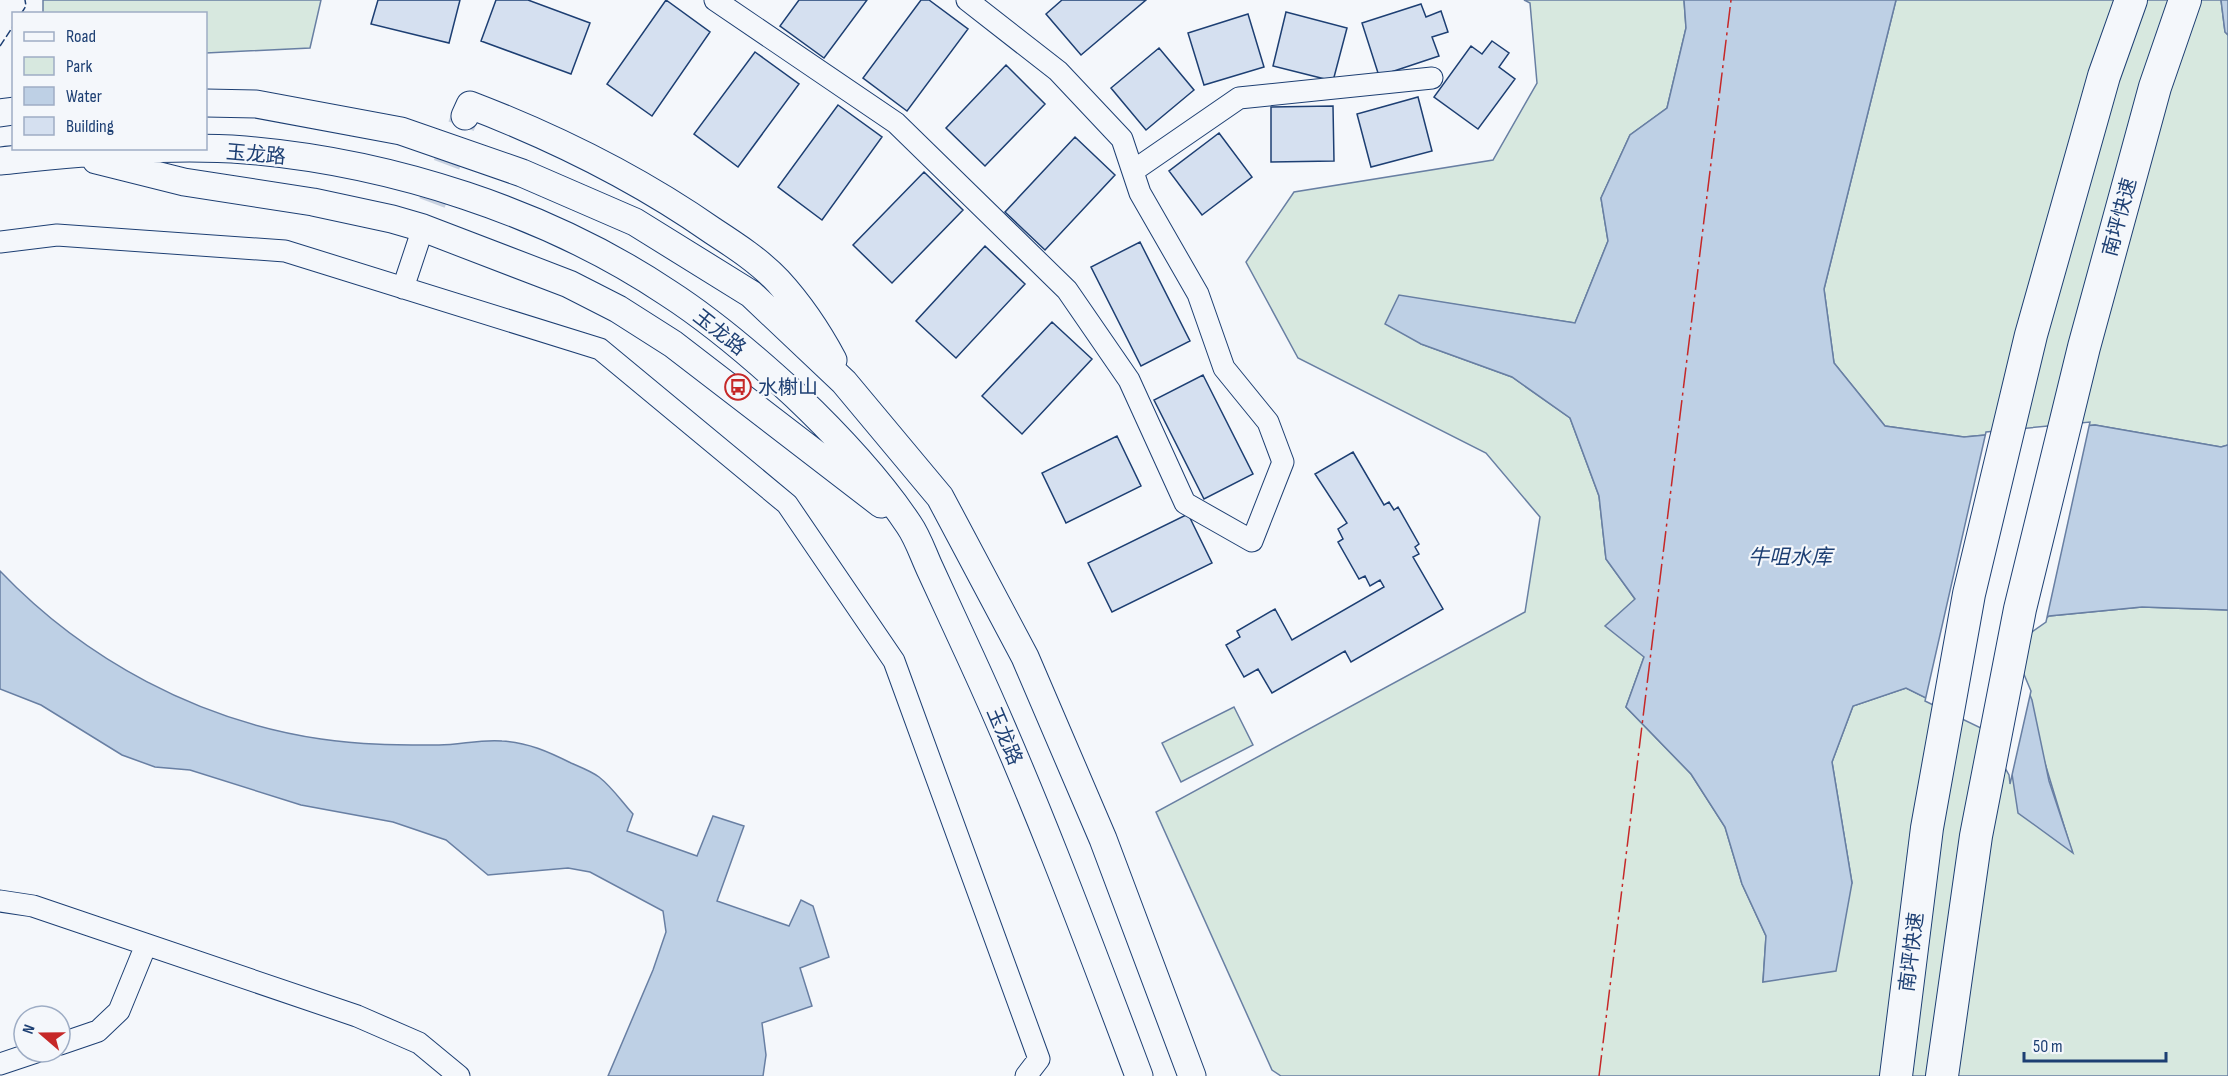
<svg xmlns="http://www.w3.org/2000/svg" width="2228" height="1076" viewBox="0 0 2228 1076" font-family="'Sofia Sans Condensed','Noto Sans SC',sans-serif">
<rect width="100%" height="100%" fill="#f4f7fb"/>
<path fill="#d7e8df" stroke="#687fa3" stroke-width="1.5" d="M 43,0 L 321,0 L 310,48 L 206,53 L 206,14 L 43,13 Z
M 1524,0 L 1684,0 L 1686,28 L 1667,108 L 1630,135 L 1601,198 L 1608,241 L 1575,323 L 1399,296 L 1421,344 L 1512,377 L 1570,418 L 1599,496 L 1606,559 L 1635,599 L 1644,657 L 1626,707 L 1691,774 L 1725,827 L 1742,884 L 1766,936 L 1763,981 L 1852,883 L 1832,762 L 1853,706 L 1906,688 L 1985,727 L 2072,852 L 2009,645 L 2049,616 L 2142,607 L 2228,610 L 2228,1076 L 1281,1076 L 1272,1070 L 1156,812 L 1525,612 L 1540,517 L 1486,453 L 1298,358 L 1246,262 L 1294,192 L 1493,160 L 1537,83 L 1530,3 Z
M 1896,0 L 2221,0 L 2225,32 L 2228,35 L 2228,445 L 2221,447 L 2095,425 L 1964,437 L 1885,426 L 1834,363 L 1824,289 Z
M 1234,707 L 1253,745 L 1181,782 L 1162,743 Z"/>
<path fill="#bed0e5" stroke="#687fa3" stroke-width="1.5" d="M 1684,0 L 1896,0 L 1824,289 L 1834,363 L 1885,426 L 1964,437 L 2095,425 L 2221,447 L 2228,445 L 2228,610 L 2142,607 L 2049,616 L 2009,645 L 2032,700 L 2049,781 L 2073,853 L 2018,813 L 2012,774 L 1985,727 L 1906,688 L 1853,706 L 1832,762 L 1852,883 L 1836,971 L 1763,982 L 1766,936 L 1742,884 L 1725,827 L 1691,774 L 1626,707 L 1644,657 L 1605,626 L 1635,599 L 1606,559 L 1599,496 L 1570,418 L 1512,377 L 1421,344 L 1385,324 L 1399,295 L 1575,323 L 1608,241 L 1601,198 L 1630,135 L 1667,108 L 1686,28 Z
M 2221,0 L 2228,0 L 2228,35 L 2225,32 Z
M 0,571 C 85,660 199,721 321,739 C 360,745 399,745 439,745 C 460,745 481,739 502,741 C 527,742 549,752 571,763 C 580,767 591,771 599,777 C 612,787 622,802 633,814 L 627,831 L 697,856 L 713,816 L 744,826 L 717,901 L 789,926 L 801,900 L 813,906 L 829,957 L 800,968 L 812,1006 L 762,1023 L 766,1055 L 763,1076 L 608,1076 L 653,970 L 666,932 L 663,911 L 590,872 L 568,868 L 488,875 L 446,840 L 393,822 L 301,805 L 190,770 L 155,767 L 122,755 L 41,705 L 0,689 Z"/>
<path fill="#f4f7fb" stroke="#687fa3" stroke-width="1.5" d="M 2090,422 L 2046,622 L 2012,646 L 2031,691 L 2010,784 L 2009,775 L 1983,729 L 1925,701 L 1986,432 Z"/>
<path fill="#d5e0f0" stroke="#1d3f73" stroke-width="1.5" d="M 378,0 L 460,0 L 449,43 L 371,24 Z
M 496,0 L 528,0 L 590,23 L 571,74 L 481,41 Z
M 666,0 L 710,32 L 652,116 L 607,84 Z
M 799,0 L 867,0 L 824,58 L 780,26 Z
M 921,0 L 929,0 L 968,29 L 907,111 L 863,78 Z
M 1062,0 L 1146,0 L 1081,55 L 1046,14 Z
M 1421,4 L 1426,17 L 1441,11 L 1448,32 L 1432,37 L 1439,56 L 1379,76 L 1362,23 Z
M 1286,12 L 1347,28 L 1333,81 L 1273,66 Z
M 1248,14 L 1264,67 L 1204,85 L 1188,33 Z
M 1492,41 L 1509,53 L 1499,67 L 1515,79 L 1478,129 L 1434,97 L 1471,46 L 1482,54 Z
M 1159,48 L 1194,90 L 1146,130 L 1111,88 Z
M 755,52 L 799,84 L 738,167 L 694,134 Z
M 1006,65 L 1045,104 L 985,166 L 946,128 Z
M 1418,97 L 1432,151 L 1371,167 L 1357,114 Z
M 838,105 L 882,137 L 822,220 L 778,187 Z
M 1333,106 L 1334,161 L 1271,162 L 1271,107 Z
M 1219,133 L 1252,177 L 1202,215 L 1169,171 Z
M 1075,137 L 1115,175 L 1045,250 L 1005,212 Z
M 924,172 L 963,210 L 892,283 L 853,245 Z
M 1140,242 L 1190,341 L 1141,366 L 1091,267 Z
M 985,246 L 1025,284 L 956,358 L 916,321 Z
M 1052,322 L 1092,359 L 1022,434 L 982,396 Z
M 1203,375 L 1253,474 L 1204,499 L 1154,400 Z
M 1117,436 L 1141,486 L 1066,523 L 1042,473 Z
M 1353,452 L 1384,505 L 1389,502 L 1394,510 L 1398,507 L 1419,544 L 1415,547 L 1419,554 L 1413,557 L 1443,609 L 1351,662 L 1345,651 L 1272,693 L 1258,669 L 1244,677 L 1226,645 L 1240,637 L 1237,631 L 1275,609 L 1292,640 L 1384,587 L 1380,580 L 1370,586 L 1365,576 L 1359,579 L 1338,542 L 1343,539 L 1338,529 L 1347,523 L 1315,474 Z
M 1188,514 L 1212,563 L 1112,612 L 1088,563 Z"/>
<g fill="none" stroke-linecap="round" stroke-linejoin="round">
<path stroke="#c9d2e0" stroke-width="27" stroke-dasharray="27 14" stroke-linecap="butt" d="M 432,203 L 465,116"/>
<g stroke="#1d3f73" stroke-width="23">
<path id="minor" d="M 715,0 L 896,123 L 1067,290 L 1129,380 L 1185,503 L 1252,541 L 1283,462 L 1268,422 L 1224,368 L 1198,294 L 1140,193 L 1122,139 L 1058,71 L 967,0
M 1133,171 L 1239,98 L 1432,78
M 0,242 L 57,235 L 285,251 L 600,349 L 787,504 L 894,661 L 1039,1059 L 1026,1076
M 403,288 L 423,228
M 0,901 L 33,906 L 357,1016 L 419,1043 L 459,1076
M 60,1044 L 98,1031 L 119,1011 L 146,945
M 0,1064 L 36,1052"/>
</g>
<g stroke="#1d3f73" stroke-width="29">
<path id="major" d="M 206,103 L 256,104 L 401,131 L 522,173 L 635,222 L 751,294 L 844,382 L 940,497 L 1025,657 L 1103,839 L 1192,1076
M 0,113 L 14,111
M 465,116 L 470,105 C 556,138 637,178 713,231 C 736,246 759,261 778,281 C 800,305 818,332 833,360
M 96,160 L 184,182 L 313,202 L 392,219 L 423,228 L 569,284 L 618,309 L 673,344 L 881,504
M 0,161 C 81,153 164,144 245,150 C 390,162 547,212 668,293 C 713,322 756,359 796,396 C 837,435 877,477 909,525 C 918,538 923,554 930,569 C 944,599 957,628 971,658 C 1034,795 1086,935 1139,1076"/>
</g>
<g stroke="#1d3f73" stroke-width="34">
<path id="highway" d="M 1896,1076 L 1927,828 L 1969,594 L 2031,335 L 2104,76 L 2131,0
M 1942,1076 L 1976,836 L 2020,609 L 2084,347 L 2155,87 L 2185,0"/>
</g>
<use href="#minor" stroke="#f4f7fb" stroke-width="21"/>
<use href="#major" stroke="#f4f7fb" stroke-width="27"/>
<use href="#highway" stroke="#f4f7fb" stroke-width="32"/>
<path stroke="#1d3f73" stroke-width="1.5" stroke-dasharray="8 3" stroke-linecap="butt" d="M 21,14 L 26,6 L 25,0
M 0,46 L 14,25"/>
<path stroke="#c62828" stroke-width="1.5" stroke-dasharray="21 4.5 3 4.5" stroke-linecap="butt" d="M 1599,1076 L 1731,0"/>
</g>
<defs>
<g id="bus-ring" transform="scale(1.35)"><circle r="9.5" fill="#f4f7fb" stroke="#c62828" stroke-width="1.5"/><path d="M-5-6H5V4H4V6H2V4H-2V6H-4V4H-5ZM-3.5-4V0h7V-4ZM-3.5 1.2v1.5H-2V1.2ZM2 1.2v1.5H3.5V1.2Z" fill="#c62828"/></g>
</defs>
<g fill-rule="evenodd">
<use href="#bus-ring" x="738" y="387"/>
</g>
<g text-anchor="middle" stroke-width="4.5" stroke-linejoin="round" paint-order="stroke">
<g font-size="20" fill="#1d3f73" stroke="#f4f7fb">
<text transform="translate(256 154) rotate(5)" y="7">玉龙路</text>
<text transform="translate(2119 217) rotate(-75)" y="7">南坪快速</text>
<text transform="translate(720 332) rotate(38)" y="7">玉龙路</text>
<text transform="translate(1005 736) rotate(67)" y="7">玉龙路</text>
<text transform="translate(1911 952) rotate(-83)" y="7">南坪快速</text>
</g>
<g font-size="20" fill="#1d3f73" stroke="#f4f7fb" text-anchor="start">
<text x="758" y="394">水榭山</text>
</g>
<g font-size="21" font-style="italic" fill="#1d3f73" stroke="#f4f7fb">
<text x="1790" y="564">牛咀水库</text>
</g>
</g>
<rect x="12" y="12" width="195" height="138" fill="#f4f7fb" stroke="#9eadc5" stroke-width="1.5"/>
<rect x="24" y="32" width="30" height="9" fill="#f4f7fb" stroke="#9eadc5" stroke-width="1.5"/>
<text x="66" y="42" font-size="18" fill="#1d3f73">Road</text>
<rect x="24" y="57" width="30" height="18" fill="#d7e8df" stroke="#9eadc5" stroke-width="1.5"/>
<text x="66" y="72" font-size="18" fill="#1d3f73">Park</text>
<rect x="24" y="87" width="30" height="18" fill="#bed0e5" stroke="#9eadc5" stroke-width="1.5"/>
<text x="66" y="102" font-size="18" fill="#1d3f73">Water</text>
<rect x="24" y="117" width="30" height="18" fill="#d5e0f0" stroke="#9eadc5" stroke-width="1.5"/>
<text x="66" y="132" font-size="18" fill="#1d3f73">Building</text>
<g transform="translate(42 1034) rotate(290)"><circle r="28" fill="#f4f7fb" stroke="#9eadc5" stroke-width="1.5"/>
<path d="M0-4.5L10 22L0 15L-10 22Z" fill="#c62828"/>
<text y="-9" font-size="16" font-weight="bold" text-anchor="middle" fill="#1d3f73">N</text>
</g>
<path d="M2024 1052v9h142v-9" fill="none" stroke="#1d3f73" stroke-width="3"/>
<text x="2033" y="1052" font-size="18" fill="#1d3f73" stroke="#f4f7fb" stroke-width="4.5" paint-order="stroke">50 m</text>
</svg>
